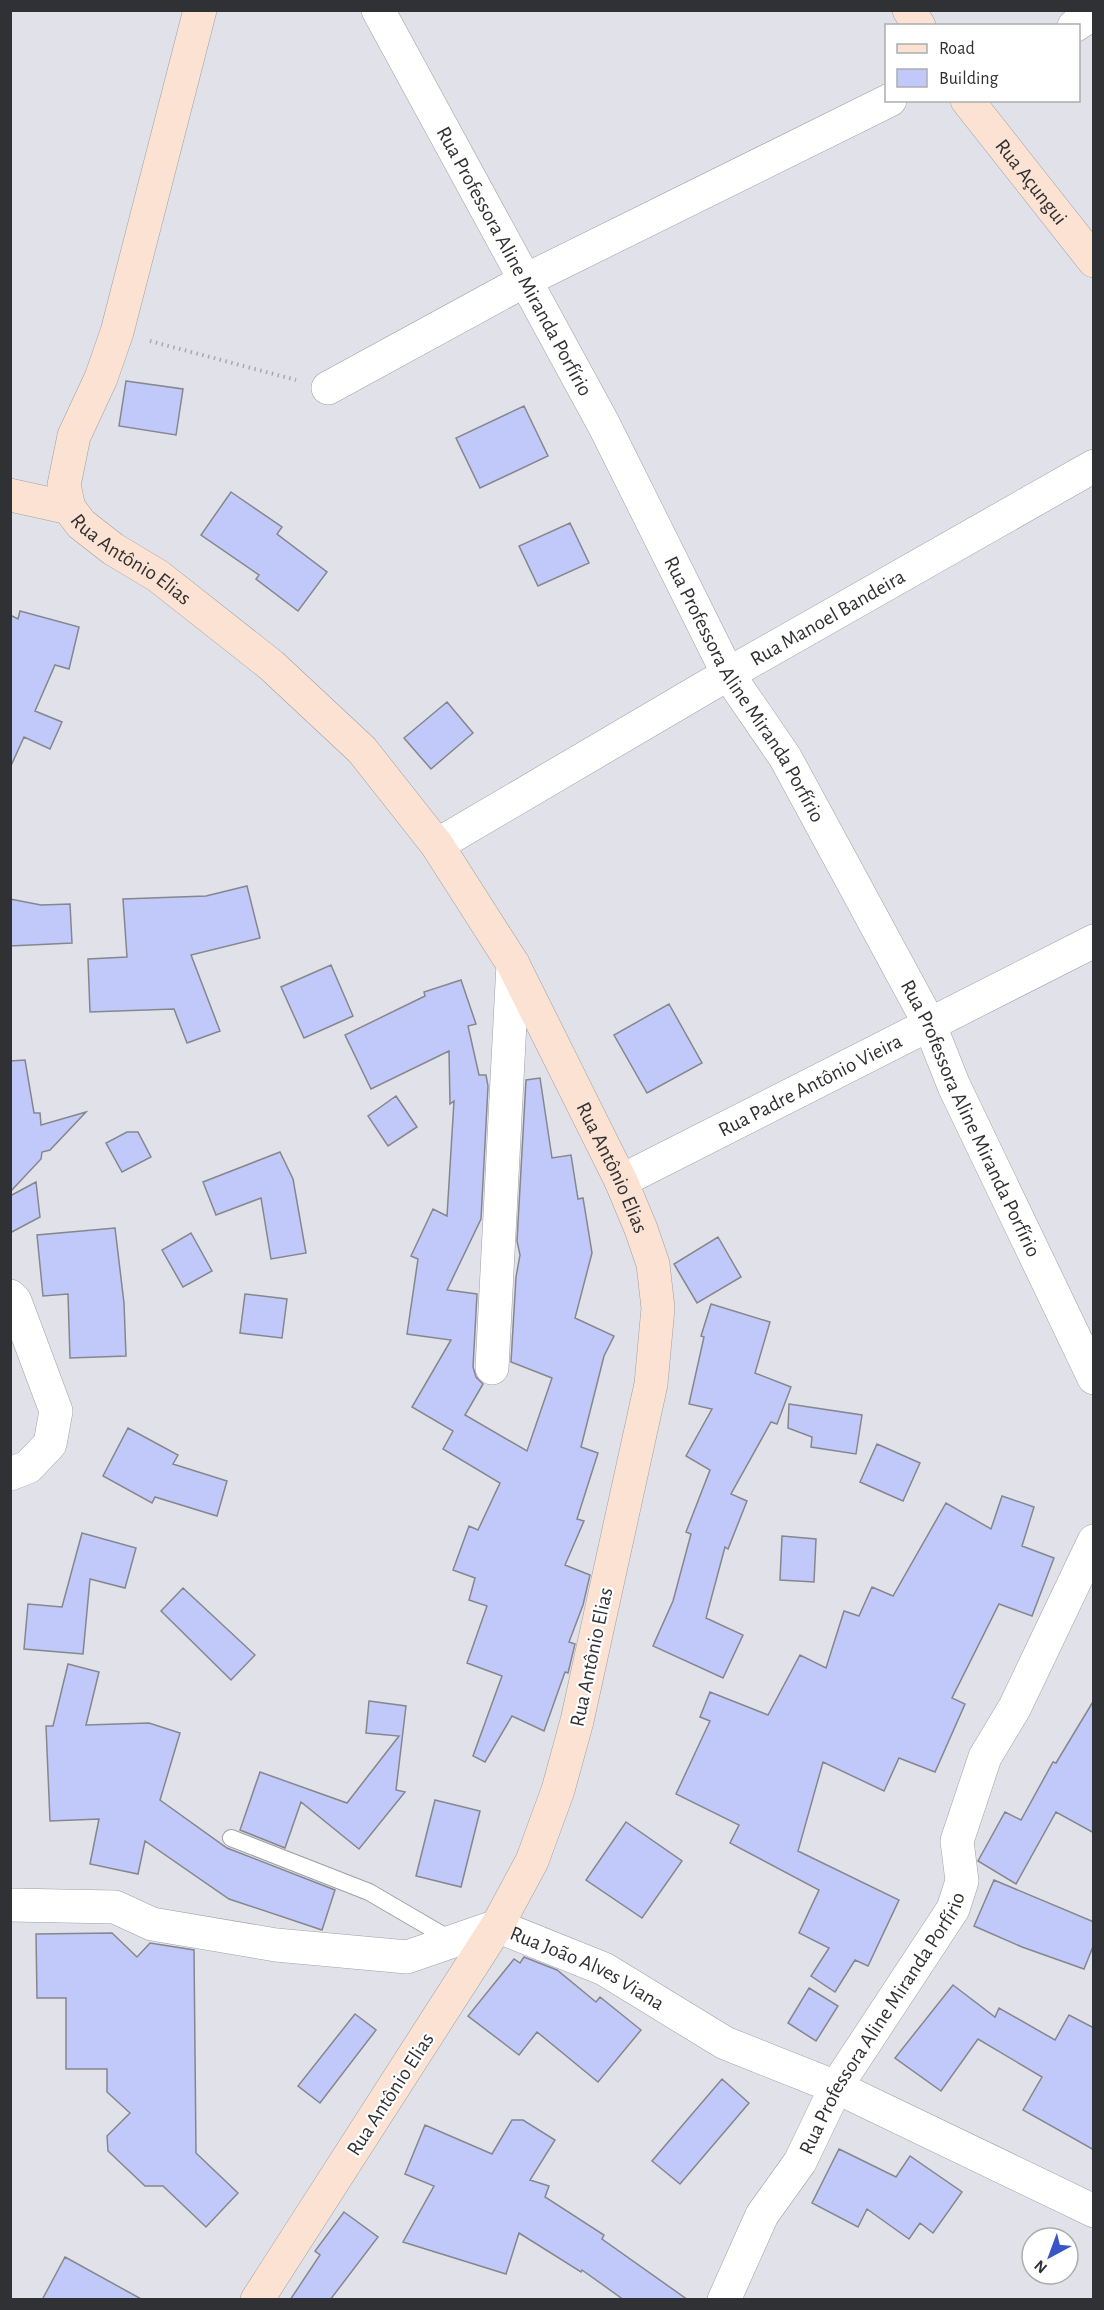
<svg xmlns="http://www.w3.org/2000/svg" width="1104" height="2310" viewBox="0 0 1104 2310" font-family="'Alegreya Sans',sans-serif">
<rect width="100%" height="100%" fill="#e1e2e9"/>
<path fill="#c1c9fb" stroke="#85878d" stroke-width="1.5" d="M 126,381 L 183,389 L 176,435 L 119,426 Z
M 524,406 L 548,456 L 480,488 L 456,438 Z
M 231,492 L 282,527 L 277,534 L 327,572 L 298,611 L 256,579 L 259,575 L 201,535 Z
M 570,523 L 589,563 L 538,586 L 519,546 Z
M 20,611 L 79,627 L 69,669 L 55,665 L 35,711 L 62,722 L 50,749 L 24,737 L 10,768 L 10,615 L 18,619 Z
M 447,702 L 473,733 L 431,769 L 404,738 Z
M 247,886 L 260,938 L 191,955 L 220,1031 L 187,1043 L 174,1009 L 90,1012 L 88,959 L 127,957 L 123,899 L 206,896 Z
M 10,899 L 41,905 L 70,904 L 72,943 L 10,946 Z
M 331,965 L 353,1016 L 304,1038 L 281,987 Z
M 461,980 L 476,1024 L 468,1026 L 479,1075 L 486,1075 L 488,1086 L 481,1219 L 447,1290 L 477,1294 L 473,1367 L 476,1377 L 483,1384 L 465,1415 L 527,1451 L 552,1378 L 511,1362 L 516,1277 L 520,1255 L 517,1241 L 526,1080 L 540,1078 L 552,1158 L 571,1155 L 578,1199 L 583,1198 L 592,1253 L 575,1318 L 614,1336 L 604,1356 L 581,1447 L 598,1453 L 577,1519 L 584,1521 L 565,1565 L 590,1575 L 583,1605 L 569,1642 L 575,1644 L 568,1673 L 565,1672 L 544,1731 L 512,1716 L 485,1762 L 473,1756 L 502,1676 L 467,1663 L 487,1606 L 469,1600 L 475,1578 L 453,1570 L 469,1526 L 478,1530 L 500,1483 L 443,1449 L 453,1431 L 412,1407 L 451,1340 L 407,1334 L 418,1259 L 411,1256 L 433,1209 L 447,1216 L 454,1101 L 450,1104 L 449,1051 L 371,1089 L 345,1035 L 425,996 L 424,992 Z
M 669,1004 L 702,1063 L 647,1093 L 614,1035 Z
M 25,1060 L 34,1113 L 40,1113 L 41,1125 L 86,1112 L 50,1150 L 42,1152 L 41,1159 L 10,1192 L 10,1061 Z
M 396,1096 L 417,1127 L 388,1146 L 368,1116 Z
M 127,1132 L 138,1132 L 151,1157 L 122,1172 L 106,1143 Z
M 280,1152 L 293,1179 L 306,1253 L 271,1259 L 261,1198 L 216,1215 L 203,1182 Z
M 36,1182 L 40,1217 L 10,1233 L 10,1196 Z
M 115,1228 L 124,1303 L 126,1356 L 70,1358 L 68,1294 L 43,1296 L 37,1235 Z
M 191,1233 L 212,1271 L 183,1287 L 162,1250 Z
M 718,1237 L 741,1277 L 697,1303 L 674,1264 Z
M 245,1294 L 287,1299 L 282,1338 L 240,1333 Z
M 711,1304 L 770,1322 L 755,1373 L 791,1387 L 777,1424 L 771,1422 L 731,1494 L 747,1501 L 728,1549 L 725,1547 L 706,1618 L 743,1635 L 723,1678 L 653,1646 L 673,1601 L 691,1534 L 686,1532 L 710,1470 L 686,1456 L 712,1409 L 689,1404 L 704,1337 L 701,1336 Z
M 789,1404 L 862,1415 L 856,1454 L 811,1447 L 812,1437 L 788,1428 Z
M 128,1428 L 178,1455 L 173,1464 L 227,1481 L 217,1516 L 155,1497 L 152,1503 L 103,1476 Z
M 877,1444 L 920,1463 L 903,1501 L 860,1482 Z
M 1002,1496 L 1034,1507 L 1022,1546 L 1054,1558 L 1032,1616 L 999,1604 L 952,1698 L 965,1704 L 935,1772 L 899,1758 L 884,1791 L 823,1762 L 798,1851 L 899,1900 L 868,1966 L 855,1960 L 835,1992 L 811,1976 L 829,1948 L 799,1933 L 819,1890 L 730,1843 L 739,1825 L 676,1794 L 710,1721 L 700,1717 L 710,1692 L 768,1715 L 800,1655 L 826,1668 L 844,1611 L 859,1616 L 872,1587 L 893,1596 L 946,1503 L 991,1529 Z
M 82,1533 L 136,1548 L 125,1588 L 90,1579 L 83,1654 L 24,1649 L 28,1604 L 62,1607 Z
M 782,1536 L 816,1539 L 814,1582 L 780,1580 Z
M 183,1588 L 255,1655 L 231,1680 L 161,1611 Z
M 68,1664 L 99,1672 L 86,1725 L 149,1723 L 180,1733 L 160,1800 L 227,1848 L 335,1890 L 322,1930 L 229,1899 L 145,1841 L 138,1874 L 90,1864 L 99,1819 L 50,1821 L 46,1726 L 53,1726 Z
M 1094,1700 L 1094,1833 L 1056,1812 L 1016,1884 L 978,1861 L 1005,1812 L 1021,1820 L 1053,1762 L 1056,1763 Z
M 369,1701 L 406,1706 L 396,1790 L 405,1792 L 359,1849 L 301,1802 L 285,1848 L 240,1830 L 260,1772 L 347,1803 L 399,1736 L 366,1733 Z
M 435,1800 L 480,1811 L 461,1887 L 416,1876 Z
M 626,1822 L 682,1861 L 642,1918 L 586,1880 Z
M 994,1880 L 1094,1922 L 1094,1944 L 1084,1969 L 1022,1947 L 974,1926 Z
M 112,1933 L 137,1957 L 150,1943 L 194,1950 L 196,2153 L 238,2193 L 206,2227 L 163,2186 L 145,2186 L 108,2151 L 107,2136 L 130,2113 L 107,2092 L 107,2069 L 66,2069 L 66,1998 L 37,1998 L 36,1934 Z
M 524,1957 L 557,1970 L 596,2002 L 600,1997 L 641,2030 L 598,2082 L 537,2032 L 519,2055 L 468,2016 L 514,1959 L 520,1963 Z
M 953,1985 L 995,2017 L 999,2008 L 1055,2040 L 1069,2015 L 1094,2028 L 1094,2150 L 1023,2110 L 1042,2077 L 978,2039 L 941,2091 L 895,2058 Z
M 809,1988 L 838,2006 L 816,2041 L 788,2023 Z
M 355,2014 L 376,2030 L 320,2103 L 298,2086 Z
M 722,2079 L 749,2103 L 680,2184 L 652,2161 Z
M 512,2120 L 523,2120 L 555,2140 L 530,2180 L 549,2186 L 545,2197 L 604,2235 L 602,2239 L 688,2300 L 624,2300 L 582,2270 L 581,2272 L 519,2233 L 506,2274 L 403,2242 L 434,2186 L 405,2174 L 425,2125 L 492,2154 Z
M 839,2149 L 896,2177 L 910,2156 L 962,2192 L 933,2233 L 920,2223 L 909,2239 L 867,2209 L 858,2227 L 812,2203 Z
M 344,2212 L 378,2237 L 330,2300 L 290,2300 L 320,2255 L 315,2251 Z
M 65,2257 L 143,2300 L 42,2300 Z"/>
<g fill="none" stroke-linecap="round" stroke-linejoin="round">
<g stroke="#9ea0a6" stroke-width="18">
<path id="lane" d="M 231,1838 L 369,1892 L 453,1941"/>
</g>
<g stroke="#9ea0a6" stroke-width="34">
<g id="street">
<path id="s1" d="M 378,10 L 604,425 L 728,674 L 785,757 L 929,1023 L 954,1086 L 1094,1378"/>
<path d="M 1074,26 L 1094,13"/>
<path d="M 328,388 L 526,280 L 890,100"/>
<path id="s2" d="M 437,845 L 728,674 L 1094,466"/>
<path id="s3" d="M 621,1181 L 1094,941"/>
<path d="M 10,1296 L 15,1301 L 56,1411 L 50,1444 L 28,1467 L 10,1474"/>
<path d="M 492,1368 L 513,964"/>
<path id="s4" d="M 10,1905 L 115,1907 L 152,1924 L 276,1945 L 407,1957 L 497,1926 L 604,1969 L 725,2043 L 836,2087 L 1094,2211"/>
<path id="s5" d="M 724,2300 L 762,2215 L 800,2162 L 836,2087 L 953,1909 L 962,1881 L 957,1841 L 985,1757 L 1015,1707 L 1094,1541"/>
</g>
</g>
<g stroke="#9ea0a6" stroke-width="34">
<g id="secondary">
<path id="s6" d="M 200,10 L 117,332 L 101,378 L 74,436 L 64,485 L 69,508 L 81,524 L 113,549 L 158,576 L 271,665 L 362,750 L 437,845 L 513,964 L 621,1181 L 641,1229 L 653,1264 L 658,1308 L 651,1384 L 577,1721 L 558,1790 L 532,1861 L 497,1926 L 257,2300"/>
<path d="M 909,10 L 919,26"/>
<path id="s7" d="M 967,100 L 1094,261"/>
<path d="M 10,495 L 69,508"/>
</g>
</g>
<path stroke="#a8a9af" stroke-width="4" stroke-dasharray="1.5 4.5" stroke-linecap="butt" d="M 150,341 L 296,380"/>
<use href="#lane" stroke="#fff" stroke-width="16"/>
<use href="#street" stroke="#fff" stroke-width="33"/>
<use href="#secondary" stroke="#fce2d2" stroke-width="33"/>
</g>
<g text-anchor="middle" stroke-width="4.5" stroke-linejoin="round" paint-order="stroke">
<g font-size="21" fill="#303134" stroke="#fff">
<text dy="7" stroke="none"><textPath href="#s7" startOffset="104">Rua Açungui</textPath></text>
<text dy="7" stroke="none"><textPath href="#s1" startOffset="286">Rua Professora Aline Miranda Porfírio</textPath></text>
<text dy="7" stroke="none"><textPath href="#s6" startOffset="600">Rua Antônio Elias</textPath></text>
<text dy="7" stroke="none"><textPath href="#s2" startOffset="452">Rua Manoel Bandeira</textPath></text>
<text dy="7" stroke="none"><textPath href="#s1" startOffset="772">Rua Professora Aline Miranda Porfírio</textPath></text>
<text dy="7" stroke="none"><textPath href="#s3" startOffset="212">Rua Padre Antônio Vieira</textPath></text>
<text dy="7" stroke="none"><textPath href="#s1" startOffset="1258">Rua Professora Aline Miranda Porfírio</textPath></text>
<text dy="7" stroke="none"><textPath href="#s6" startOffset="1389">Rua Antônio Elias</textPath></text>
<text transform="translate(591 1657) rotate(-78)" y="7">Rua Antônio Elias</text>
<text dy="7" stroke="none"><textPath href="#s4" startOffset="598">Rua João Alves Viana</textPath></text>
<text dy="7" stroke="none"><textPath href="#s5" startOffset="320">Rua Professora Aline Miranda Porfírio</textPath></text>
<text transform="translate(390 2094) rotate(-57)" y="7">Rua Antônio Elias</text>
</g>
</g>
<rect width="1104" height="2310" fill="none" stroke="#303134" stroke-width="24"/>
<rect x="885" y="24" width="195" height="78" fill="#ffffff" stroke="#acadae" stroke-width="1.5"/>
<rect x="897" y="44" width="30" height="9" fill="#fce2d2" stroke="#acadae" stroke-width="1.5"/>
<text x="939" y="54" font-size="18" fill="#303134">Road</text>
<rect x="897" y="69" width="30" height="18" fill="#c1c9fb" stroke="#acadae" stroke-width="1.5"/>
<text x="939" y="84" font-size="18" fill="#303134">Building</text>
<g transform="translate(1050 2256) rotate(221)"><circle r="28" fill="#ffffff" stroke="#acadae" stroke-width="1.5"/>
<path d="M0-4.5L10 22L0 15L-10 22Z" fill="#3956c8"/>
<text y="-9" font-size="16" font-weight="bold" text-anchor="middle" fill="#303134">N</text>
</g>
</svg>
